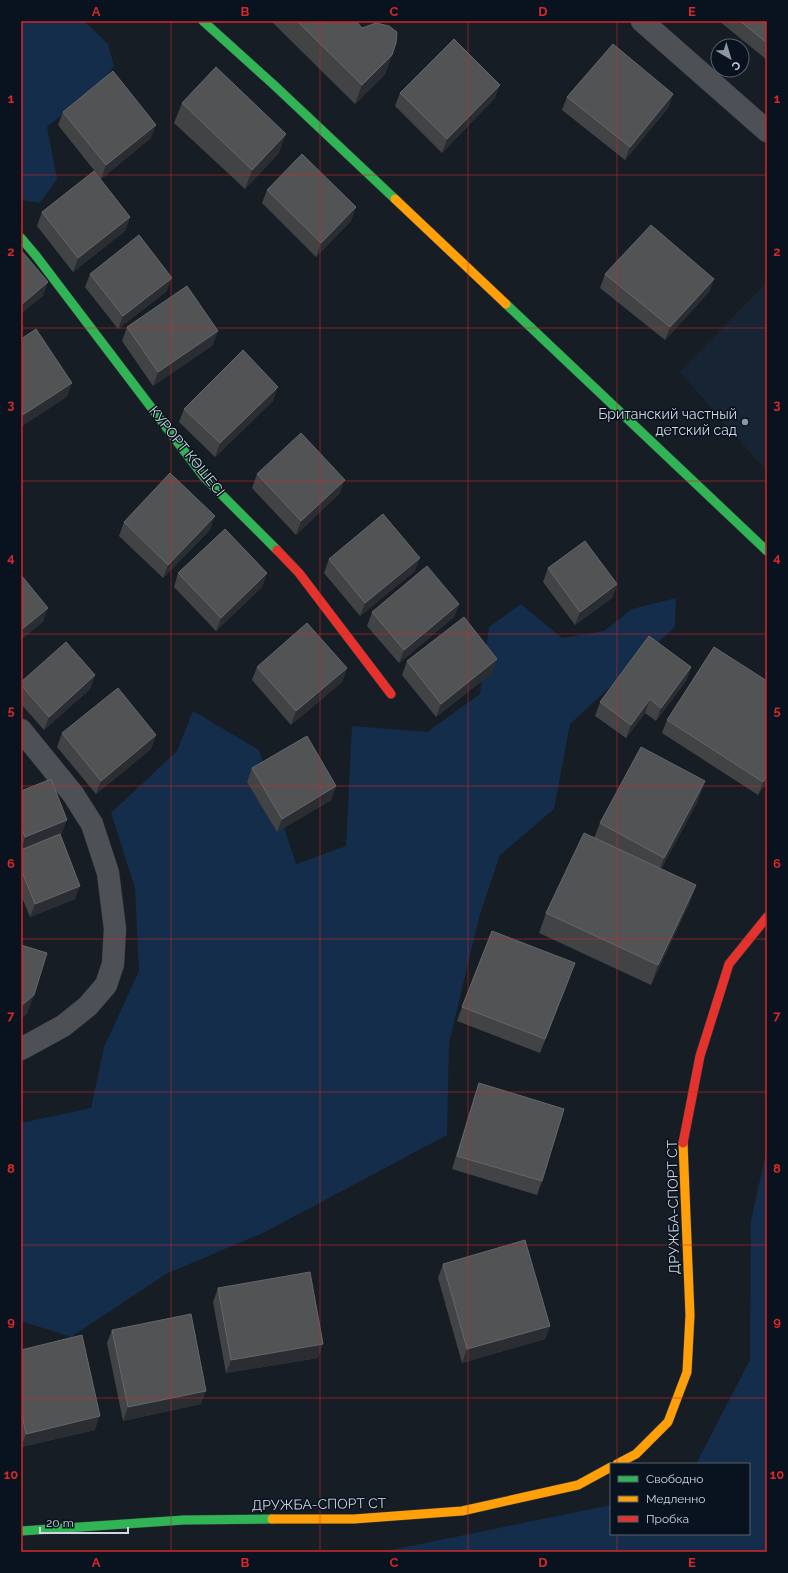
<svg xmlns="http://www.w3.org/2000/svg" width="788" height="1573" viewBox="0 0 788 1573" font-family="Raleway,sans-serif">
<rect width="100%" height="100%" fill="#171d24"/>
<path fill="#172434" d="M 767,282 L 767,472 L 680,372 Z"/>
<path fill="#142d4b" d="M 21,21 L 84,21 L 108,44 L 114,66 L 100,84 L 47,127 L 57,179 L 40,203 L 21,200 Z
M 676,598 L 675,627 L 570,724 L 554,809 L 500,855 L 480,914 L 449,1043 L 447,1135 L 265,1232 L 166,1274 L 71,1337 L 21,1321 L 21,1123 L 91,1108 L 104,1047 L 139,971 L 135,888 L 111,813 L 177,751 L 193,711 L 259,750 L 296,864 L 346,846 L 352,726 L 427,732 L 480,694 L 489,627 L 521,604 L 562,638 L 604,631 L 632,609 Z
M 767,1149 L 767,1552 L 381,1552 L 611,1505 L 611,1534 L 749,1534 L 749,1464 L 696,1464 L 750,1360 L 751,1220 Z"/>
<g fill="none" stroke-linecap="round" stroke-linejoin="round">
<g stroke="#35383f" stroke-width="23">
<path id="street" d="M 642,21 L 767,131
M 21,730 L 73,794 L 92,824 L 108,873 L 115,929 L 113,964 L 106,985 L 88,1006 L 63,1026 L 21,1049"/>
</g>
<g stroke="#35383f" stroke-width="10">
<path id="fast" d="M 203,21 L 274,85 L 395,199
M 21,238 L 37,257 L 204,477 L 277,550
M 506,304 L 767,551
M 21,1531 L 184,1520 L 272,1519"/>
</g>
<g stroke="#35383f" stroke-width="10">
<path id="slow" d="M 395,199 L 506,304
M 617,1464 L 636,1454 L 668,1422 L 687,1372 L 690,1315 L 683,1143
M 272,1519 L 354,1519 L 462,1511 L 578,1485 L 611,1467"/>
</g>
<g stroke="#35383f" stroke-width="10">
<path id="jam" d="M 277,550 L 299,573 L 391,694
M 683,1143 L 700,1056 L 729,964 L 767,917"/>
</g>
<use href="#street" stroke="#4d5156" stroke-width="22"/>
<use href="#fast" stroke="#30b455" stroke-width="9"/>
<use href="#slow" stroke="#ff9f0a" stroke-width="9"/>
<use href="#jam" stroke="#e5322d" stroke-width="9"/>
</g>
<path fill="#424345" d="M 271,21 L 356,21 L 362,28 L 392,55 L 385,74 L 355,104 Z
M 719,21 L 767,21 L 767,60 Z
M 400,93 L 495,98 L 442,153 L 395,106 Z
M 673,94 L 668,108 L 625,160 L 562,110 L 567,97 Z
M 182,103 L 279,153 L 245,189 L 174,123 Z
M 63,112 L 151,138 L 101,179 L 58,125 Z
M 267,190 L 356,207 L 351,221 L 316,257 L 262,203 Z
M 42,212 L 130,217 L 125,231 L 73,272 L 37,226 Z
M 90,274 L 167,291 L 118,329 L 85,287 Z
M 605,274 L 714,279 L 709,292 L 665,340 L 600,288 Z
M 127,327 L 213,345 L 153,386 L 122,341 Z
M 273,401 L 215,457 L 179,422 L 184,409 Z
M 257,474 L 340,493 L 296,535 L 252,488 Z
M 124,522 L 210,530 L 163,578 L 119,536 Z
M 329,559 L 415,571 L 360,616 L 324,573 Z
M 548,568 L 617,584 L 612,598 L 575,625 L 543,582 Z
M 178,573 L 267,573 L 262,587 L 216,631 L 174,587 Z
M 459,604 L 454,617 L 399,663 L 367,626 L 372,612 Z
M 497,659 L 492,673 L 436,717 L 402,675 L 407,661 Z
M 257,667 L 347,668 L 342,682 L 291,725 L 252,680 Z
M 691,667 L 686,681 L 656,721 L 645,713 L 626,738 L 595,716 L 600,702 Z
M 95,675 L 90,689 L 44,730 L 21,704 L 21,682 Z
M 667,720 L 767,782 L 758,795 L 662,733 Z
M 62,733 L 156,735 L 151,749 L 96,794 L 57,747 Z
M 252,768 L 336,786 L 331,800 L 277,832 L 247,782 Z
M 21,791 L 62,833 L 60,834 L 75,899 L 30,917 L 21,895 Z
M 698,801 L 661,869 L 696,885 L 689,904 L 651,985 L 539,933 L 546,913 L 594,838 L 600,823 Z
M 570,977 L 540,1053 L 457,1021 L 462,1007 Z
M 479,1083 L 542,1181 L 537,1195 L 452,1169 L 474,1097 Z
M 443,1264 L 550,1326 L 545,1339 L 462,1363 L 438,1278 Z
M 218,1288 L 318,1358 L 226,1373 L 213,1302 Z
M 112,1330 L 201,1404 L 123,1421 L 107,1343 Z
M 21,1350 L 95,1430 L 21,1447 Z"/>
<path fill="#2a2d31" d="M 392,55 L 385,74 L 355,104 L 362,85 Z
M 500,85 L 495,98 L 442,153 L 447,139 Z
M 673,94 L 668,108 L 625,160 L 630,147 Z
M 156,125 L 151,138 L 101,179 L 106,165 Z
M 286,134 L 279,153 L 245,189 L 252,170 Z
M 356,207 L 351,221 L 316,257 L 321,243 Z
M 130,217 L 125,231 L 73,272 L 78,258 Z
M 172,278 L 167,291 L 118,329 L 123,316 Z
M 714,279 L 709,292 L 665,340 L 670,327 Z
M 48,282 L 43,296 L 21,314 L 21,305 Z
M 218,331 L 213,345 L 153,386 L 158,372 Z
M 72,383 L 67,397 L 21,427 L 21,416 Z
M 278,387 L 273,401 L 215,457 L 220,443 Z
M 345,480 L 340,493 L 296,535 L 301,521 Z
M 215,516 L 210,530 L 163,578 L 168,565 Z
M 420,558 L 415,571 L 360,616 L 365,603 Z
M 267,573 L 262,587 L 216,631 L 221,618 Z
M 617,584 L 612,598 L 575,625 L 580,612 Z
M 459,604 L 454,617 L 399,663 L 404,650 Z
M 48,608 L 43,622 L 21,640 L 21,630 Z
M 497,659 L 492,673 L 436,717 L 441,704 Z
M 691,667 L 686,681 L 656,721 L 661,708 Z
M 347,668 L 342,682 L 291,725 L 296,711 Z
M 95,675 L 90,689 L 44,730 L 49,717 Z
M 650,699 L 645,713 L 626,738 L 631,725 Z
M 156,735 L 151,749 L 96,794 L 101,781 Z
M 767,776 L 767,782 L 758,795 L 763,782 Z
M 705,781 L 698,801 L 657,877 L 664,858 Z
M 336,786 L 331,800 L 277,832 L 282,819 Z
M 67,820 L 62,833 L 21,850 L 25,837 Z
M 696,885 L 689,904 L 651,985 L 658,965 Z
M 80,886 L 75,899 L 30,917 L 35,904 Z
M 34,995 L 27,1014 L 21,1019 L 21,1006 Z
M 550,1326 L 545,1339 L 462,1363 L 467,1349 Z
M 323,1344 L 318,1358 L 226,1373 L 231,1360 Z
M 206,1391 L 201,1404 L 123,1421 L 128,1407 Z
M 100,1416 L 95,1430 L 21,1447 L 26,1434 Z"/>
<path fill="#515355" stroke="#65676b" d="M 297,21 L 356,21 L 362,28 L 376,23 L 389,26 L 397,32 L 396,43 L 392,55 L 362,85 Z
M 740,21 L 767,21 L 767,43 Z
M 454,39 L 500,85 L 447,139 L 400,93 Z
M 613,44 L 673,94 L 630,147 L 567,97 Z
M 216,67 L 286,134 L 252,170 L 182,103 Z
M 113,71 L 156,125 L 106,165 L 63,112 Z
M 302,154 L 356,207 L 321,243 L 267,190 Z
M 94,171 L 130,217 L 78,258 L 42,212 Z
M 651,225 L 714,279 L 670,327 L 605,274 Z
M 139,235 L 172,278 L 123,316 L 90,274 Z
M 21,250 L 48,282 L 21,305 Z
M 187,286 L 218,331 L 158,372 L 127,327 Z
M 36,329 L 72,383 L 21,416 L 21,339 Z
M 243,350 L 278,387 L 220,443 L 184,409 Z
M 301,433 L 345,480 L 301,521 L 257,474 Z
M 170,473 L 215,516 L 168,565 L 124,522 Z
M 383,514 L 420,558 L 365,603 L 329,559 Z
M 225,529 L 267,573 L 221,618 L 178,573 Z
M 585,541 L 617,584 L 580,612 L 548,568 Z
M 427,566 L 459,604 L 404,650 L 372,612 Z
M 21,575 L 48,608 L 21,630 Z
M 464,617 L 497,659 L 441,704 L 407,661 Z
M 307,623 L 347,668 L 296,711 L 257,667 Z
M 649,636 L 691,667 L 661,708 L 650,699 L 631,725 L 600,702 Z
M 66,642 L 95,675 L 49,717 L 21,685 L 21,682 Z
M 714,647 L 767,681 L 767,776 L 763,782 L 667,720 Z
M 118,688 L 156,735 L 101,781 L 62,733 Z
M 307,736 L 336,786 L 282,819 L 252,768 Z
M 641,747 L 705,781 L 664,858 L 600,823 Z
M 51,779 L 67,820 L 25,837 L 21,826 L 21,791 Z
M 584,833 L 696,885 L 658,965 L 546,913 Z
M 60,834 L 80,886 L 35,904 L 21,869 L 21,850 Z
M 492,931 L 575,963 L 545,1039 L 462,1007 Z
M 21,945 L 47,953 L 34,995 L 21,1006 Z
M 479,1083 L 564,1109 L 542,1181 L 457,1156 Z
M 525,1240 L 550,1326 L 467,1349 L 443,1264 Z
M 310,1272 L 323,1344 L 231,1360 L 218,1288 Z
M 191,1314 L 206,1391 L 128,1407 L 112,1330 Z
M 82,1335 L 100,1416 L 26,1434 L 21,1410 L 21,1350 Z"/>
<path fill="none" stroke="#d62828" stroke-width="1" stroke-opacity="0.55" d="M 171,21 L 171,1552M 320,21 L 320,1552M 468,21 L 468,1552M 617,21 L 617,1464M 21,175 L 767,175M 21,328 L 767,328M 21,481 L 767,481M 21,634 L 767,634M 21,786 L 767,786M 21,939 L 767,939M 21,1092 L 767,1092M 21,1245 L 767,1245M 21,1398 L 767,1398M 617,1534 L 617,1552"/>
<circle fill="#8f959e" stroke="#09121f" stroke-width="1.5" cx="745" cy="422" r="4"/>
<g text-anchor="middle" stroke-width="3" stroke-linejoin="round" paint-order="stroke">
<g font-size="14" fill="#cfd6df" stroke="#09121f" text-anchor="end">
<text x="737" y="419">Британский частный<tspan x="737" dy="16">детский сад</tspan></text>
</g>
<g font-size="14" fill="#cfd6df" stroke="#09121f">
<text transform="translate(187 451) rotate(51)" y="5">КУРОРТ КӨШЕСІ</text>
<text transform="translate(673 1207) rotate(-91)" y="5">ДРУЖБА-СПОРТ СТ</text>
<text transform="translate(319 1504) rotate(-1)" y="5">ДРУЖБА-СПОРТ СТ</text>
</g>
</g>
<rect width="788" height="1573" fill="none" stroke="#09121f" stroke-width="44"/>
<rect x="610" y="1463" width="140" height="72" fill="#09121f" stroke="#58606c"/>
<rect x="618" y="1476" width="20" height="6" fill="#30b455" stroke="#58606c"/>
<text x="646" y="1483" font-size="12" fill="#cfd6df">Свободно</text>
<rect x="618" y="1496" width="20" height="6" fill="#ff9f0a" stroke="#58606c"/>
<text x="646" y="1503" font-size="12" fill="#cfd6df">Медленно</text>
<rect x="618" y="1516" width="20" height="6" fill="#e5322d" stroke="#58606c"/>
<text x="646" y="1523" font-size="12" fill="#cfd6df">Пробка</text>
<g transform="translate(730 58) rotate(142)"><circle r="19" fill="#09121f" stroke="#58606c"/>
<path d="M0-3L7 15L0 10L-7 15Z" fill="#8f959e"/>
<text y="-6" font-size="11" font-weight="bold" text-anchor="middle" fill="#cfd6df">С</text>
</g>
<path d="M40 1527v6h88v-6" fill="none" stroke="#cfd6df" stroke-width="2"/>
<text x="46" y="1527" font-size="12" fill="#cfd6df" stroke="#09121f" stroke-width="3" paint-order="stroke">20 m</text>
<rect x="22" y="22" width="744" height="1529" fill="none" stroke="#d62828" stroke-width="1.5"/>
<g font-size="13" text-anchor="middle" font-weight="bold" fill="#d62828">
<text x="96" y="16">A</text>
<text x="245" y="16">B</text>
<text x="394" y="16">C</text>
<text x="543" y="16">D</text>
<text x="692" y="16">E</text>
<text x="11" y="103">1</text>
<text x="777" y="103">1</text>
<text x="11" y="256">2</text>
<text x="777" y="256">2</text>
<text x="11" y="409">3</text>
<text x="777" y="409">3</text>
<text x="11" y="562">4</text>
<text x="777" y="562">4</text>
<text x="11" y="715">5</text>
<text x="777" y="715">5</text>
<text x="11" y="868">6</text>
<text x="777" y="868">6</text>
<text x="11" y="1020">7</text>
<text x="777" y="1020">7</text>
<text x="11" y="1173">8</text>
<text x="777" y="1173">8</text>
<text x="11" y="1326">9</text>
<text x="777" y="1326">9</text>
<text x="11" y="1479">10</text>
<text x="777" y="1479">10</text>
<text x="96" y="1567">A</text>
<text x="245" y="1567">B</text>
<text x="394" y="1567">C</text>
<text x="543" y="1567">D</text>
<text x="692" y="1567">E</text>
</g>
</svg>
